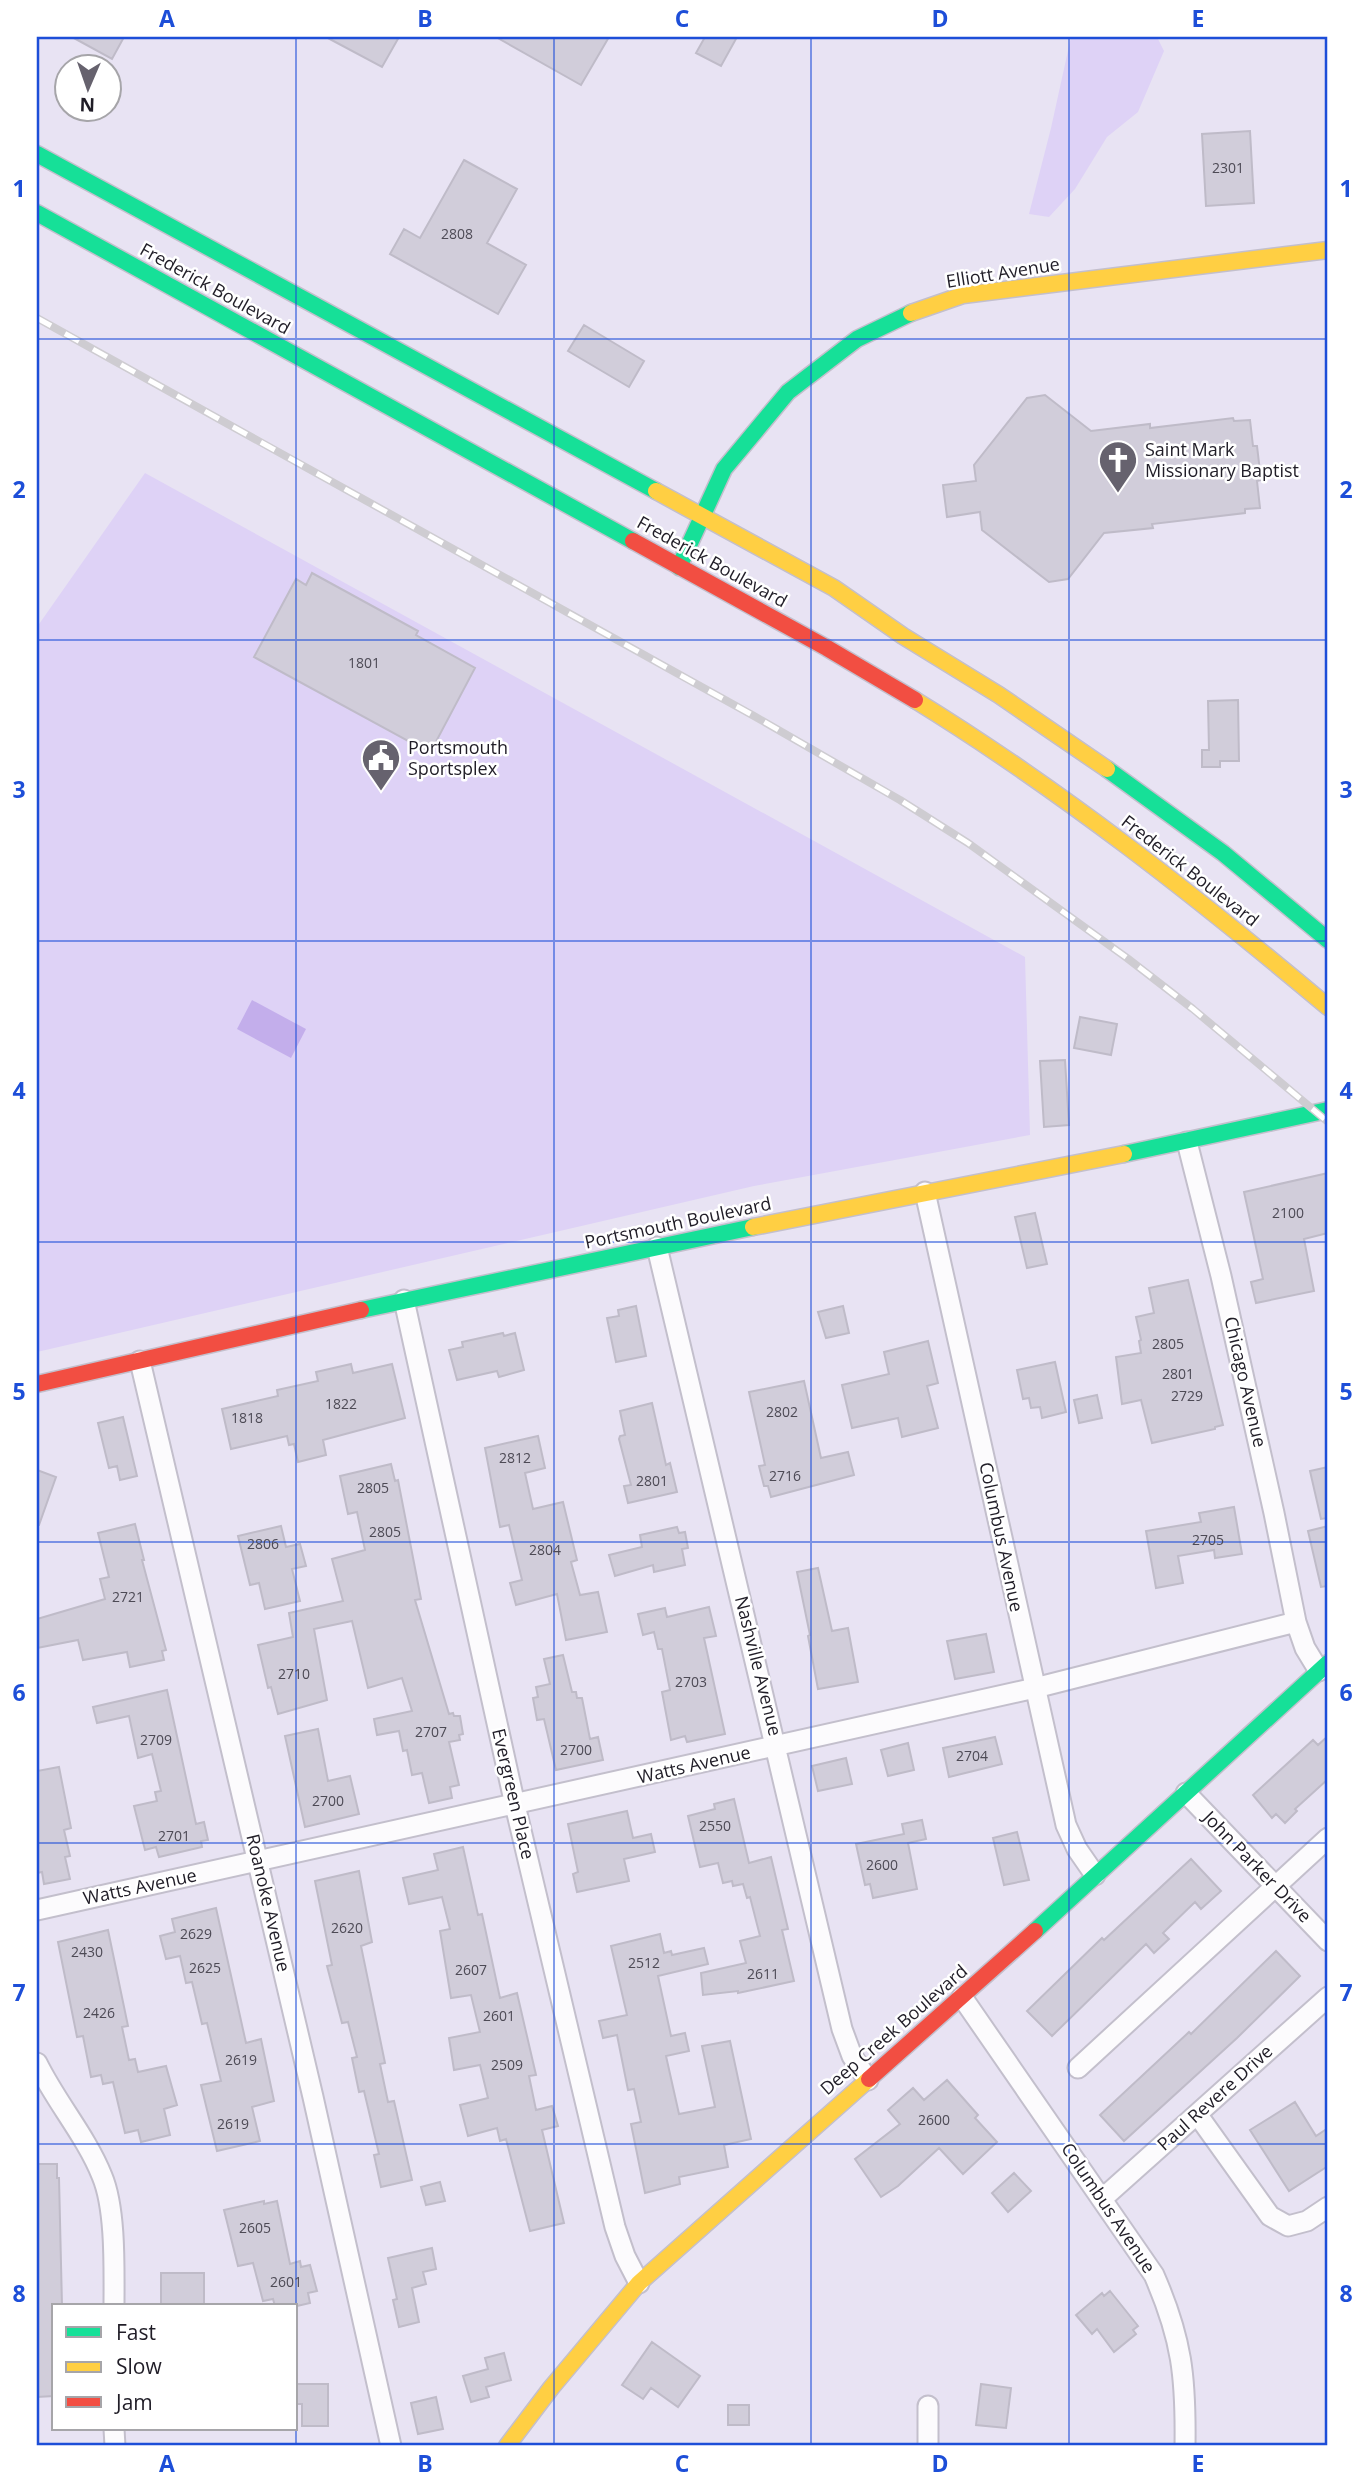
<svg xmlns="http://www.w3.org/2000/svg" width="1365" height="2483" viewBox="0 0 1365 2483" font-family="'Open Sans',sans-serif">
<rect width="100%" height="100%" fill="#e8e3f3"/>
<path fill="#ded2f6" d="M 1071,37 L 1157,37 L 1164,51 L 1138,112 L 1107,137 L 1075,189 L 1049,217 L 1029,214 L 1051,128 Z
M 145,473 L 1025,957 L 1030,1135 L 754,1186 L 37,1352 L 37,627 Z"/>
<path fill="#c3aeeb" d="M 252,1000 L 306,1029 L 291,1058 L 237,1029 Z"/>
<path fill="#d1cdda" stroke="#bfbbc8" stroke-width="2" d="M 72,37 L 124,37 L 112,59 Z
M 326,37 L 399,37 L 382,67 Z
M 496,37 L 609,37 L 581,85 Z
M 705,37 L 737,37 L 721,66 L 696,53 Z
M 1250,131 L 1254,203 L 1206,206 L 1202,134 Z
M 464,160 L 517,189 L 487,243 L 526,265 L 498,314 L 390,254 L 404,229 L 420,238 Z
M 584,325 L 644,361 L 629,387 L 568,351 Z
M 1045,395 L 1091,431 L 1150,424 L 1150,428 L 1233,418 L 1234,421 L 1250,420 L 1253,446 L 1257,446 L 1261,480 L 1257,481 L 1260,508 L 1245,509 L 1245,513 L 1152,524 L 1153,528 L 1104,533 L 1068,579 L 1049,582 L 982,530 L 980,512 L 947,517 L 943,485 L 976,481 L 974,465 L 1027,398 Z
M 312,573 L 418,631 L 416,635 L 475,668 L 430,753 L 254,657 L 296,579 L 306,585 Z
M 1238,700 L 1239,761 L 1220,761 L 1220,767 L 1202,767 L 1202,750 L 1209,750 L 1208,701 Z
M 1080,1017 L 1117,1024 L 1111,1055 L 1074,1048 Z
M 1065,1060 L 1069,1125 L 1044,1127 L 1040,1061 Z
M 1328,1173 L 1328,1233 L 1304,1239 L 1314,1291 L 1256,1303 L 1251,1282 L 1263,1279 L 1244,1192 Z
M 1035,1213 L 1047,1264 L 1027,1268 L 1015,1217 Z
M 1188,1280 L 1223,1425 L 1215,1427 L 1215,1429 L 1152,1443 L 1141,1400 L 1122,1404 L 1116,1357 L 1141,1353 L 1139,1341 L 1141,1340 L 1136,1317 L 1154,1313 L 1149,1288 Z
M 636,1306 L 646,1356 L 616,1362 L 607,1318 L 619,1316 L 618,1310 Z
M 843,1306 L 849,1333 L 826,1338 L 818,1312 Z
M 503,1333 L 504,1336 L 515,1333 L 524,1370 L 499,1377 L 497,1371 L 457,1380 L 449,1350 L 463,1347 L 462,1342 Z
M 928,1341 L 938,1383 L 927,1386 L 938,1428 L 902,1437 L 898,1418 L 852,1428 L 842,1385 L 889,1374 L 884,1352 Z
M 1055,1362 L 1066,1412 L 1042,1418 L 1040,1407 L 1031,1408 L 1029,1398 L 1023,1399 L 1017,1370 Z
M 351,1364 L 353,1373 L 392,1364 L 405,1418 L 323,1440 L 326,1455 L 298,1462 L 294,1444 L 289,1445 L 287,1436 L 231,1449 L 222,1409 L 278,1396 L 277,1390 L 318,1381 L 316,1372 Z
M 804,1381 L 821,1458 L 848,1452 L 854,1475 L 771,1497 L 768,1486 L 764,1486 L 759,1466 L 765,1465 L 749,1392 Z
M 1097,1395 L 1102,1418 L 1079,1423 L 1074,1400 Z
M 652,1403 L 666,1465 L 670,1463 L 677,1492 L 628,1503 L 624,1486 L 631,1485 L 619,1439 L 620,1436 L 625,1435 L 620,1411 Z
M 123,1417 L 137,1476 L 120,1480 L 117,1466 L 109,1468 L 98,1423 Z
M 538,1436 L 545,1468 L 525,1473 L 533,1509 L 563,1502 L 577,1560 L 571,1562 L 580,1595 L 598,1592 L 607,1632 L 566,1640 L 557,1594 L 516,1605 L 510,1583 L 522,1580 L 509,1525 L 500,1527 L 485,1448 Z
M 391,1464 L 395,1481 L 398,1480 L 421,1599 L 415,1600 L 449,1714 L 453,1713 L 454,1716 L 460,1716 L 463,1734 L 459,1735 L 460,1740 L 449,1742 L 459,1785 L 450,1787 L 452,1798 L 429,1803 L 422,1773 L 412,1775 L 407,1750 L 403,1751 L 399,1731 L 377,1735 L 374,1719 L 412,1711 L 402,1678 L 368,1688 L 352,1621 L 314,1629 L 327,1700 L 278,1714 L 271,1687 L 268,1688 L 258,1645 L 293,1637 L 289,1613 L 343,1601 L 332,1559 L 365,1550 L 357,1512 L 348,1514 L 340,1476 Z
M 1328,1467 L 1328,1518 L 1321,1519 L 1310,1471 Z
M 37,1470 L 56,1477 L 39,1525 L 37,1525 Z
M 1234,1507 L 1242,1554 L 1215,1558 L 1214,1550 L 1178,1556 L 1183,1583 L 1156,1588 L 1146,1531 L 1201,1522 L 1199,1513 Z
M 135,1524 L 144,1560 L 142,1560 L 166,1650 L 162,1651 L 164,1660 L 130,1667 L 127,1652 L 83,1660 L 78,1640 L 37,1648 L 37,1619 L 105,1599 L 100,1579 L 109,1577 L 98,1533 Z
M 281,1526 L 286,1547 L 300,1544 L 306,1566 L 292,1569 L 300,1601 L 265,1609 L 259,1583 L 250,1585 L 238,1536 Z
M 1328,1526 L 1328,1586 L 1321,1587 L 1308,1531 Z
M 677,1527 L 679,1533 L 685,1532 L 688,1548 L 682,1549 L 685,1565 L 654,1572 L 653,1565 L 615,1576 L 609,1555 L 642,1547 L 640,1535 Z
M 818,1568 L 832,1631 L 848,1628 L 858,1682 L 818,1689 L 808,1636 L 810,1635 L 797,1572 Z
M 709,1607 L 716,1636 L 704,1638 L 725,1734 L 687,1742 L 685,1736 L 671,1740 L 662,1692 L 670,1690 L 662,1649 L 658,1649 L 654,1632 L 643,1635 L 638,1614 L 665,1608 L 667,1617 Z
M 986,1634 L 994,1672 L 955,1679 L 947,1641 Z
M 563,1655 L 572,1692 L 576,1692 L 577,1698 L 582,1698 L 590,1739 L 598,1737 L 603,1760 L 556,1770 L 544,1719 L 537,1720 L 533,1698 L 538,1697 L 536,1687 L 550,1684 L 544,1659 Z
M 167,1690 L 196,1824 L 204,1822 L 208,1840 L 201,1841 L 202,1847 L 159,1857 L 156,1847 L 145,1850 L 134,1806 L 157,1801 L 155,1792 L 161,1791 L 152,1754 L 138,1758 L 129,1716 L 97,1723 L 93,1707 Z
M 318,1729 L 328,1781 L 350,1776 L 359,1814 L 305,1827 L 285,1736 Z
M 1328,1736 L 1328,1779 L 1295,1809 L 1297,1811 L 1285,1823 L 1276,1814 L 1272,1818 L 1253,1795 L 1313,1740 L 1318,1745 Z
M 995,1737 L 1002,1764 L 949,1777 L 943,1748 Z
M 908,1743 L 914,1770 L 888,1776 L 881,1750 Z
M 846,1758 L 852,1784 L 818,1791 L 812,1766 Z
M 59,1767 L 71,1828 L 64,1830 L 70,1856 L 65,1857 L 70,1879 L 44,1884 L 42,1872 L 37,1873 L 37,1771 Z
M 734,1799 L 749,1863 L 771,1857 L 788,1929 L 782,1930 L 794,1981 L 738,1993 L 738,1991 L 703,1995 L 701,1973 L 746,1963 L 740,1941 L 760,1936 L 750,1897 L 747,1898 L 743,1884 L 733,1886 L 732,1881 L 723,1883 L 718,1863 L 700,1867 L 688,1816 L 715,1809 L 714,1804 Z
M 627,1811 L 633,1838 L 651,1834 L 655,1852 L 624,1859 L 629,1881 L 577,1892 L 573,1874 L 578,1872 L 568,1824 Z
M 922,1820 L 926,1839 L 908,1843 L 917,1889 L 873,1898 L 870,1884 L 865,1885 L 856,1844 L 904,1834 L 902,1824 Z
M 1017,1832 L 1029,1880 L 1004,1885 L 993,1838 Z
M 463,1847 L 478,1915 L 482,1914 L 500,1998 L 517,1993 L 536,2075 L 529,2076 L 536,2110 L 552,2106 L 558,2126 L 542,2130 L 564,2223 L 530,2231 L 506,2139 L 500,2141 L 497,2128 L 468,2136 L 460,2105 L 488,2098 L 480,2065 L 454,2070 L 449,2038 L 480,2032 L 471,1995 L 451,1998 L 440,1931 L 450,1929 L 442,1897 L 409,1904 L 403,1878 L 438,1870 L 434,1854 Z
M 1191,1859 L 1221,1891 L 1201,1909 L 1195,1902 L 1163,1933 L 1169,1939 L 1154,1953 L 1146,1944 L 1052,2036 L 1027,2011 L 1102,1938 L 1104,1940 Z
M 359,1871 L 372,1942 L 361,1946 L 385,2063 L 380,2064 L 388,2102 L 394,2101 L 412,2180 L 381,2187 L 374,2155 L 379,2154 L 364,2091 L 359,2092 L 352,2058 L 357,2057 L 348,2022 L 342,2023 L 327,1966 L 332,1965 L 315,1881 Z
M 216,1908 L 246,2043 L 261,2039 L 274,2101 L 252,2107 L 260,2141 L 217,2151 L 201,2085 L 221,2081 L 207,2023 L 202,2024 L 192,1982 L 186,1983 L 180,1956 L 166,1959 L 160,1936 L 175,1932 L 172,1919 Z
M 108,1930 L 128,2026 L 122,2027 L 129,2060 L 135,2059 L 138,2072 L 166,2066 L 177,2105 L 164,2109 L 170,2135 L 141,2142 L 138,2130 L 125,2133 L 113,2082 L 103,2084 L 101,2075 L 91,2077 L 83,2036 L 77,2037 L 58,1942 Z
M 660,1934 L 664,1953 L 671,1951 L 672,1955 L 704,1948 L 708,1964 L 658,1976 L 671,2036 L 685,2033 L 689,2051 L 666,2056 L 679,2114 L 715,2107 L 702,2046 L 730,2041 L 751,2139 L 724,2145 L 728,2167 L 679,2177 L 680,2184 L 645,2193 L 631,2124 L 641,2122 L 634,2089 L 628,2090 L 617,2035 L 603,2038 L 599,2021 L 627,2015 L 611,1946 Z
M 1276,1951 L 1300,1976 L 1237,2038 L 1124,2141 L 1100,2115 L 1189,2032 L 1191,2034 Z
M 947,2080 L 978,2115 L 975,2118 L 997,2142 L 963,2174 L 939,2148 L 898,2186 L 881,2197 L 855,2159 L 900,2124 L 888,2110 L 913,2088 L 924,2100 Z
M 1295,2102 L 1316,2136 L 1328,2128 L 1328,2166 L 1289,2191 L 1250,2130 Z
M 37,2164 L 57,2164 L 57,2178 L 59,2178 L 62,2306 L 54,2306 L 54,2396 L 37,2397 Z
M 1014,2173 L 1031,2191 L 1008,2212 L 992,2193 Z
M 440,2182 L 445,2201 L 426,2205 L 421,2187 Z
M 264,2201 L 264,2204 L 277,2201 L 290,2264 L 300,2261 L 301,2267 L 310,2265 L 317,2291 L 308,2293 L 310,2303 L 297,2306 L 275,2306 L 273,2299 L 263,2301 L 253,2263 L 238,2266 L 224,2210 Z
M 432,2248 L 436,2269 L 423,2272 L 426,2284 L 412,2288 L 419,2322 L 399,2327 L 393,2300 L 397,2299 L 388,2258 Z
M 161,2273 L 204,2273 L 204,2306 L 161,2306 Z
M 1110,2291 L 1138,2326 L 1133,2330 L 1136,2334 L 1114,2352 L 1097,2329 L 1092,2334 L 1076,2315 L 1102,2293 L 1104,2296 Z
M 652,2342 L 700,2376 L 678,2407 L 651,2388 L 643,2399 L 622,2385 Z
M 504,2353 L 511,2380 L 486,2387 L 489,2397 L 471,2402 L 463,2376 L 488,2369 L 485,2358 Z
M 296,2384 L 328,2384 L 328,2426 L 302,2426 L 302,2404 L 296,2404 Z
M 981,2384 L 1011,2388 L 1006,2428 L 976,2425 Z
M 436,2397 L 443,2429 L 418,2434 L 411,2403 Z
M 728,2405 L 749,2405 L 749,2425 L 728,2425 Z"/>
<g fill="none" stroke-linecap="round" stroke-linejoin="round">
<g stroke="#c3bfcc" stroke-width="23">
<path id="street" d="M 1187,1142 L 1221,1276 L 1274,1513 L 1296,1622 L 1305,1648 L 1319,1671
M 925,1192 L 1066,1825 L 1077,1849 L 1095,1875
M 657,1247 L 842,2029 L 852,2056 L 868,2080
M 404,1300 L 515,1805 L 615,2227 L 625,2256 L 639,2283
M 140,1361 L 313,2097 L 391,2446
M 1186,1793 L 1328,1941
M 37,1910 L 1035,1688 L 1296,1622
M 962,1997 L 1154,2275 C 1182,2339 1186,2377 1185,2446
M 37,2063 C 56,2102 86,2136 102,2176 C 116,2209 114,2270 114,2306
M 1078,2068 L 1328,1838
M 1197,2114 L 1270,2216 L 1288,2226 L 1307,2221 L 1328,2207
M 1102,2199 L 1328,1997
M 928,2406 L 928,2446
M 114,2429 L 115,2446"/>
</g>
<g stroke="#c3bfcc" stroke-width="19">
<path id="fast" d="M 37,154 L 656,491
M 37,213 L 633,541
M 679,567 L 724,469 L 788,392 L 857,339 L 911,313
M 1107,769 L 1223,853 L 1328,940
M 1124,1154 L 1328,1110
M 361,1310 L 753,1227
M 1035,1931 L 1328,1663"/>
</g>
<g stroke="#c3bfcc" stroke-width="19">
<path id="slow" d="M 911,313 L 963,295 L 1328,250
M 656,491 L 834,588 L 903,636 L 999,695 L 1107,769
M 915,700 C 1061,790 1197,897 1328,1007
M 753,1227 L 1124,1154
M 507,2446 L 551,2388 L 639,2283 L 869,2079"/>
</g>
<g stroke="#c3bfcc" stroke-width="19">
<path id="jam" d="M 633,541 L 827,648 L 915,700
M 37,1384 L 361,1310
M 869,2079 L 1035,1931"/>
</g>
<use href="#street" stroke="#fcfbfd" stroke-width="19"/>
<use href="#fast" stroke="#16e098" stroke-width="16"/>
<use href="#slow" stroke="#ffcf43" stroke-width="16"/>
<use href="#jam" stroke="#f24e42" stroke-width="16"/>
<g stroke="#ceccd1" stroke-width="8">
<path id="rail" d="M 37,318 L 754,716 L 900,800 L 968,843 L 1127,958 L 1193,1009 L 1328,1122"/>
</g>
<use href="#rail" stroke="#fff" stroke-width="5" stroke-dasharray="16" stroke-linecap="butt"/>
</g>
<path fill="none" stroke="#1d4ed8" stroke-width="2" stroke-opacity="0.55" d="M 296,37 L 296,2446M 554,37 L 554,2446M 811,37 L 811,2446M 1069,37 L 1069,2446M 37,339 L 1328,339M 37,640 L 1328,640M 37,941 L 1328,941M 37,1242 L 1328,1242M 37,1542 L 1328,1542M 37,1843 L 1328,1843M 37,2144 L 1328,2144"/>
<defs>
<g id="church-pin" transform="scale(2.0125)"><path d="M0 17L-7.5 6A9.5 9.5 0 1 1 7.5 6Z" fill="#66626e" stroke="#fff"/><path d="M-1.2-6h2.4v3.5h3.3v2.4h-3.3V6h-2.4V-.1h-3.3v-2.4h3.3Z" fill="#fff"/></g>
<g id="civic-pin" transform="scale(2.0125)"><path d="M0 17L-7.5 6A9.5 9.5 0 1 1 7.5 6Z" fill="#66626e" stroke="#fff"/><path d="M-.6-6.5H3V-4.5H.6V-3L4-1V1h2V6H-6V1h2V-1L-.6-3ZM-1.2 2.5V6h2.4V2.5Z" fill="#fff"/></g>
</defs>
<g fill-rule="evenodd">
<use href="#church-pin" x="1118" y="460"/>
<use href="#civic-pin" x="381" y="758"/>
</g>
<g text-anchor="middle" stroke-width="5" stroke-linejoin="round" paint-order="stroke">
<g font-size="14" fill="#4d4a55">
<text x="1228" y="173">2301</text>
<text x="457" y="239">2808</text>
<text x="364" y="668">1801</text>
<text x="1288" y="1218">2100</text>
<text x="1168" y="1349">2805</text>
<text x="1178" y="1379">2801</text>
<text x="1187" y="1401">2729</text>
<text x="341" y="1409">1822</text>
<text x="782" y="1417">2802</text>
<text x="247" y="1423">1818</text>
<text x="515" y="1463">2812</text>
<text x="785" y="1481">2716</text>
<text x="652" y="1486">2801</text>
<text x="373" y="1493">2805</text>
<text x="385" y="1537">2805</text>
<text x="1208" y="1545">2705</text>
<text x="263" y="1549">2806</text>
<text x="545" y="1555">2804</text>
<text x="128" y="1602">2721</text>
<text x="294" y="1679">2710</text>
<text x="691" y="1687">2703</text>
<text x="431" y="1737">2707</text>
<text x="156" y="1745">2709</text>
<text x="576" y="1755">2700</text>
<text x="972" y="1761">2704</text>
<text x="328" y="1806">2700</text>
<text x="715" y="1831">2550</text>
<text x="174" y="1841">2701</text>
<text x="882" y="1870">2600</text>
<text x="347" y="1933">2620</text>
<text x="196" y="1939">2629</text>
<text x="87" y="1957">2430</text>
<text x="644" y="1968">2512</text>
<text x="205" y="1973">2625</text>
<text x="471" y="1975">2607</text>
<text x="763" y="1979">2611</text>
<text x="99" y="2018">2426</text>
<text x="499" y="2021">2601</text>
<text x="241" y="2065">2619</text>
<text x="507" y="2070">2509</text>
<text x="934" y="2125">2600</text>
<text x="233" y="2129">2619</text>
<text x="255" y="2233">2605</text>
<text x="286" y="2287">2601</text>
</g>
<g font-size="18" fill="#201d27" stroke="#fff">
<text transform="translate(1003 273) rotate(-9)" y="6">Elliott Avenue</text>
<text transform="translate(215 289) rotate(29)" y="6">Frederick Boulevard</text>
<text transform="translate(712 562) rotate(29)" y="6">Frederick Boulevard</text>
<text transform="translate(1190 871) rotate(38)" y="6">Frederick Boulevard</text>
<text transform="translate(678 1223) rotate(-12)" y="6">Portsmouth Boulevard</text>
<text transform="translate(1245 1382) rotate(77)" y="6">Chicago Avenue</text>
<text transform="translate(1001 1537) rotate(78)" y="6">Columbus Avenue</text>
<text transform="translate(758 1666) rotate(76)" y="6">Nashville Avenue</text>
<text transform="translate(694 1765) rotate(-13)" y="6">Watts Avenue</text>
<text transform="translate(513 1794) rotate(77)" y="6">Evergreen Place</text>
<text transform="translate(1257 1867) rotate(46)" y="6">John Parker Drive</text>
<text transform="translate(140 1887) rotate(-12)" y="6">Watts Avenue</text>
<text transform="translate(268 1903) rotate(77)" y="6">Roanoke Avenue</text>
<text transform="translate(894 2030) rotate(-41)" y="6">Deep Creek Boulevard</text>
<text transform="translate(1215 2098) rotate(-42)" y="6">Paul Revere Drive</text>
<text transform="translate(1108 2208) rotate(56)" y="6">Columbus Avenue</text>
</g>
<g font-size="18" fill="#201d27" stroke="#fff" text-anchor="start">
<text x="1145" y="456">Saint Mark<tspan x="1145" dy="21">Missionary Baptist</tspan></text>
<text x="408" y="754">Portsmouth<tspan x="408" dy="21">Sportsplex</tspan></text>
</g>
</g>
<rect width="1365" height="2483" fill="none" stroke="#ffffff" stroke-width="77"/>
<rect x="52" y="2304" width="245" height="126" fill="#ffffff" stroke="#a6a5a9" stroke-width="2"/>
<rect x="66" y="2327" width="35" height="10" fill="#16e098" stroke="#a6a5a9" stroke-width="2"/>
<text x="116" y="2340" font-size="21" fill="#201d27">Fast</text>
<rect x="66" y="2362" width="35" height="10" fill="#ffcf43" stroke="#a6a5a9" stroke-width="2"/>
<text x="116" y="2374" font-size="21" fill="#201d27">Slow</text>
<rect x="66" y="2397" width="35" height="10" fill="#f24e42" stroke="#a6a5a9" stroke-width="2"/>
<text x="116" y="2410" font-size="21" fill="#201d27">Jam</text>
<g transform="translate(88 88) rotate(182)"><circle r="33" fill="#ffffff" stroke="#a6a5a9" stroke-width="2"/>
<path d="M0-5L12 26L0 18L-12 26Z" fill="#66626e"/>
<text y="-10" font-size="19" font-weight="bold" text-anchor="middle" fill="#201d27">N</text>
</g>
<rect x="38" y="38" width="1288" height="2406" fill="none" stroke="#1d4ed8" stroke-width="2.5"/>
<g font-size="23" text-anchor="middle" font-weight="bold" fill="#1d4ed8">
<text x="167" y="27">A</text>
<text x="425" y="27">B</text>
<text x="682" y="27">C</text>
<text x="940" y="27">D</text>
<text x="1198" y="27">E</text>
<text x="19" y="197">1</text>
<text x="1346" y="197">1</text>
<text x="19" y="498">2</text>
<text x="1346" y="498">2</text>
<text x="19" y="798">3</text>
<text x="1346" y="798">3</text>
<text x="19" y="1099">4</text>
<text x="1346" y="1099">4</text>
<text x="19" y="1400">5</text>
<text x="1346" y="1400">5</text>
<text x="19" y="1701">6</text>
<text x="1346" y="1701">6</text>
<text x="19" y="2001">7</text>
<text x="1346" y="2001">7</text>
<text x="19" y="2302">8</text>
<text x="1346" y="2302">8</text>
<text x="167" y="2472">A</text>
<text x="425" y="2472">B</text>
<text x="682" y="2472">C</text>
<text x="940" y="2472">D</text>
<text x="1198" y="2472">E</text>
</g>
</svg>
